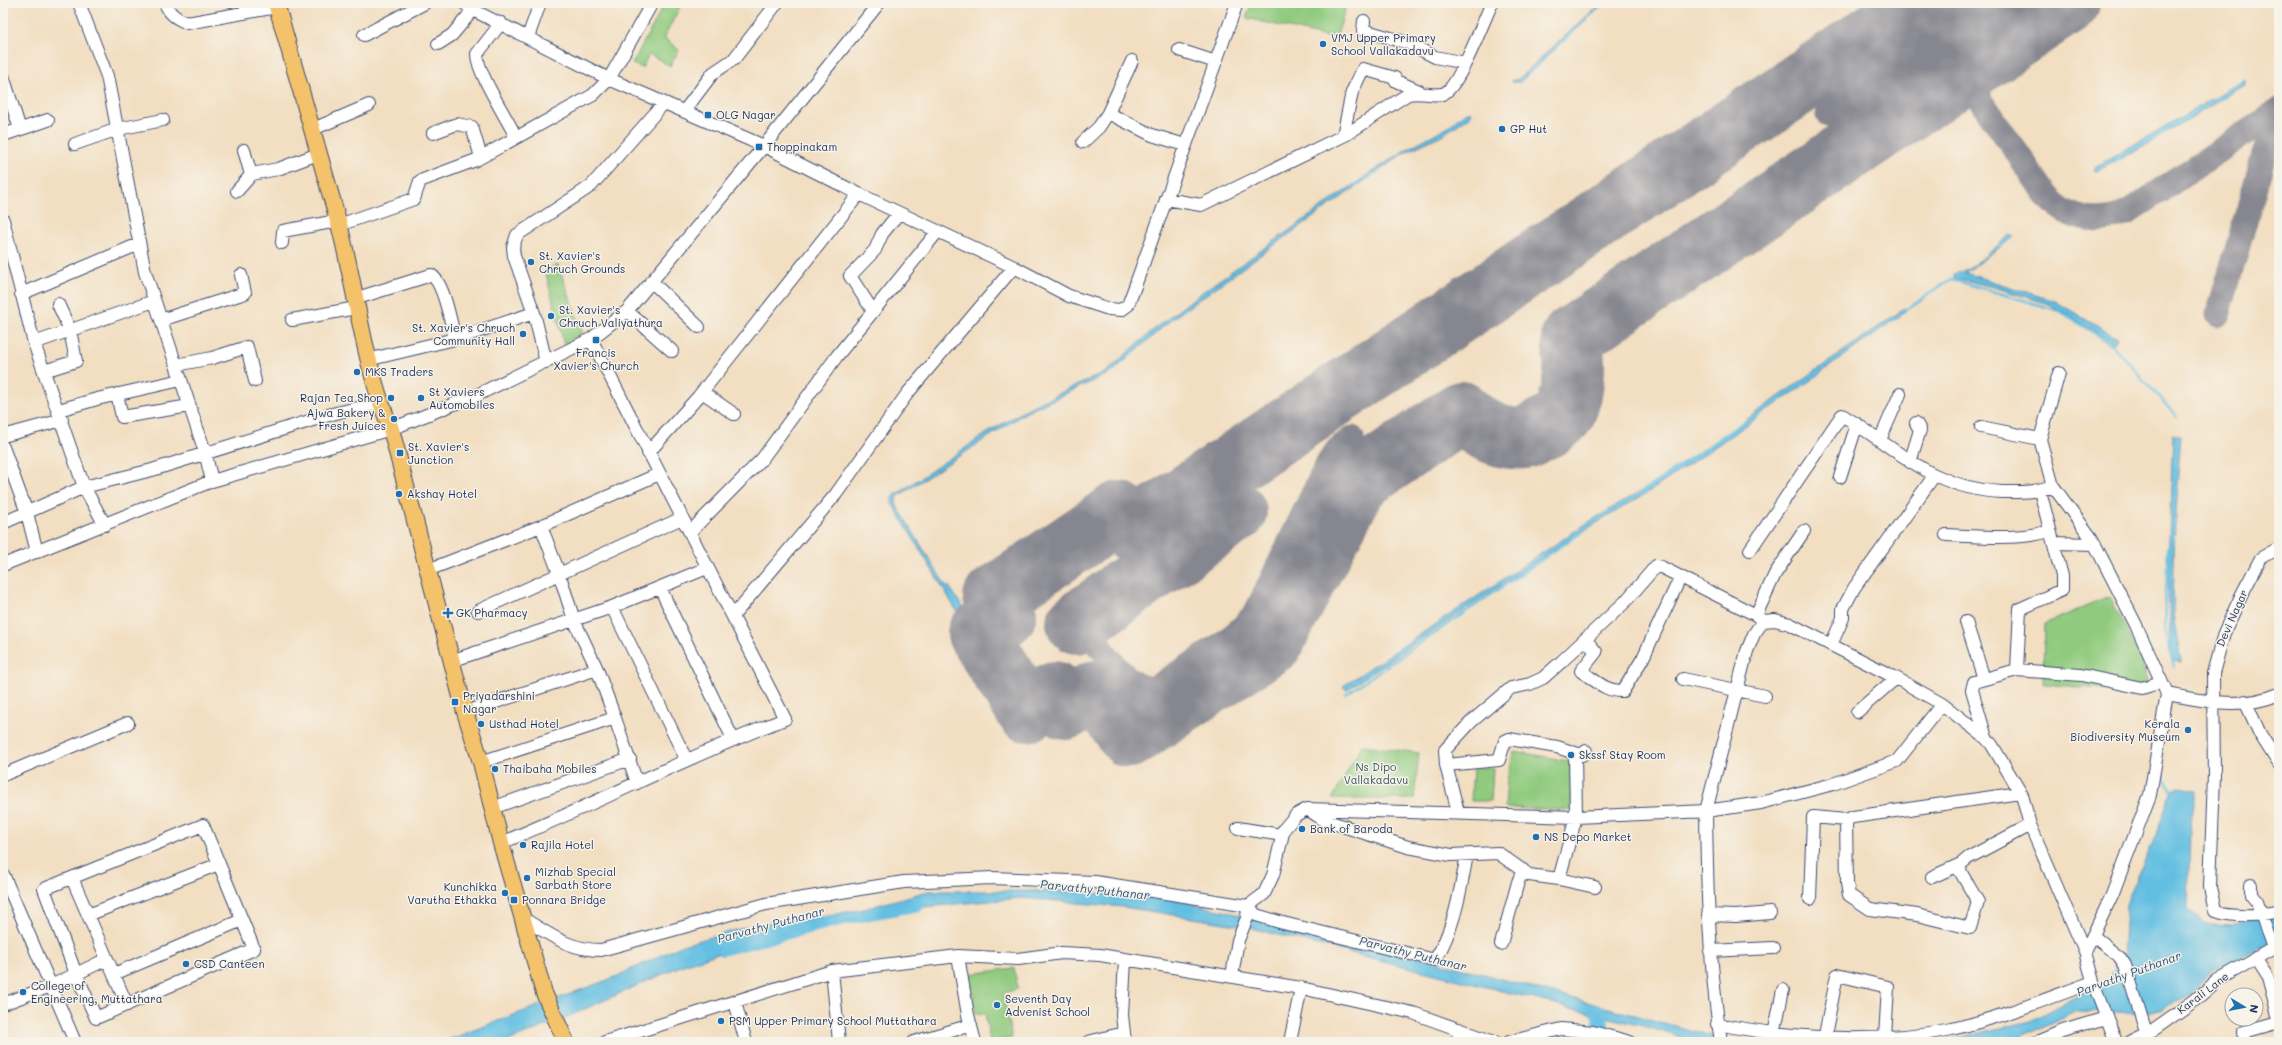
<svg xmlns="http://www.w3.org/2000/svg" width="2282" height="1045" viewBox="0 0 2282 1045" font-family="Mali,sans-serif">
<rect width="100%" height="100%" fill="#f7f3e8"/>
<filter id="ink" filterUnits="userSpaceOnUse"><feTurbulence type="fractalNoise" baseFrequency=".025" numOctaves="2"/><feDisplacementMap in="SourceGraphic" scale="8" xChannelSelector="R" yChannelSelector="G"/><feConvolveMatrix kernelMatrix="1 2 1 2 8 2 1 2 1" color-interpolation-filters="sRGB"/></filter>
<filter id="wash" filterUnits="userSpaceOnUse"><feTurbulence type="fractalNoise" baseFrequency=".012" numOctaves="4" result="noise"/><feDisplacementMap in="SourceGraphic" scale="16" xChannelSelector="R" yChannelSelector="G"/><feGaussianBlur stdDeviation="0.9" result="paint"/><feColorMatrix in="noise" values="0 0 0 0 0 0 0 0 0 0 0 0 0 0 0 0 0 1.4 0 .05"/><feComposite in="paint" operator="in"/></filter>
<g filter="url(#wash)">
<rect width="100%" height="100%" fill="#f2dec1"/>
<path fill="#8fca7e" stroke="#557c6e" d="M 665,3 L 682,3 L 664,38 L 679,50 L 670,66 L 649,54 L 642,68 L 632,64 Z
M 1252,3 L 1336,3 L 1346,6 L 1336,39 L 1246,18 Z
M 558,265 L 583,334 L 565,349 L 545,270 Z
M 2109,597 L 2137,649 L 2152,693 L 2043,684 L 2044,624 Z
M 1362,745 L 1419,753 L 1414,799 L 1332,799 Z
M 1514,751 L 1578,763 L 1577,810 L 1505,808 L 1507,780 Z
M 1473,767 L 1493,769 L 1491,801 L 1471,801 Z
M 1014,968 L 1018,989 L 1003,993 L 1012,1038 L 990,1042 L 985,1013 L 976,1014 L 970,974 Z"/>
<path fill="#64bfe2" stroke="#4077a0" d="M 1601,3 L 1605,3 L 1520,82 L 1512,82 L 1513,80 L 1518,79 Z
M 2244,80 L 2244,85 L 2153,141 L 2098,171 L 2094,168 Z
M 1466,112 L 1471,112 L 1470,116 L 1444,134 L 1404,153 L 1277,243 L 1172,319 L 1112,372 L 1025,413 L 897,497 L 896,504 L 947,588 L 949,586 L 965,611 L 959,615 L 892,503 L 892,497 L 995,428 L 1032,406 L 1106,372 L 1159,325 L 1205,290 L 1366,176 L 1405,150 L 1449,126 Z
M 2011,234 L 2014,237 L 1965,273 L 2055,301 L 2117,338 L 2114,344 L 2066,313 L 2049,304 L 1997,288 L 1965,280 L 1956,280 L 1953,274 C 1969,273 1997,245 2011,234 Z
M 1905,308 L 1906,311 L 1800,388 L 1655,488 L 1560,545 L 1346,690 L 1343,686 L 1584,525 L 1666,476 Z
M 2173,434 L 2181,436 L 2175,511 L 2173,614 L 2181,662 L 2173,661 L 2170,647 L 2168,566 Z
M 2179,787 L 2196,790 L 2190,829 L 2188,909 L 2204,923 L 2233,925 L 2279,911 L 2279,940 L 2211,970 L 2191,994 L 2161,1010 L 2146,1013 L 2076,1011 L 2009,1042 L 1941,1042 L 2031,1021 L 2108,980 L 2123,958 L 2126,904 L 2155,837 L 2172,789 Z
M 928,891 L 1061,891 L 1168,898 L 1424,958 L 1734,1042 L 1695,1042 L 1654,1029 L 1243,926 L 1123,907 L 1021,898 L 882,911 L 776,935 L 683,965 L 565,1018 L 506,1042 L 442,1042 L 615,977 L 683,945 L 747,927 L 860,910 Z"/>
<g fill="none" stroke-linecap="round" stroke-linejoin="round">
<path stroke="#64bfe2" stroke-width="2.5" d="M 1904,311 L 1951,279 L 2060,311 L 2113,346 L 2177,417
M 1637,495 L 1742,423
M 2168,546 L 2164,629 L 2174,667
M 1346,694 L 1582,532
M 2160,772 L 2173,793"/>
<path stroke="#64bfe2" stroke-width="10" d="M 722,951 L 844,920 L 919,906"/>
<path stroke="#64bfe2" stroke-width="16" d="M 1599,1012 L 1601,1024"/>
<path stroke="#868690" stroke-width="25" d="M 1993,3 C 1986,8 1978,12 1973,19 C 1957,39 1964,72 1976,93 L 2046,195 C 2068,221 2099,226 2129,212 L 2279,110
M 1828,115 C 1844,104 1860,93 1877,82 C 1884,77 1892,70 1900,67 C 1927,55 1957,69 1974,90
M 2218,315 L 2270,134 L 2279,116
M 1205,536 C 1166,558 1115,558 1088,598 C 1085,603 1082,610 1083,616 C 1088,634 1121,676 1137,685 C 1144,689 1151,689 1158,686 C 1187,666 1238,639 1257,610 L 1328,463 L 1338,449 L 1352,438"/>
<path stroke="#868690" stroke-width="62" d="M 1920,3 L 1132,532 L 1119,512 L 994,597 L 1006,615 L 978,634 L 1027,711 L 1054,692 L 1066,709 L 1096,691 L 1129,737 L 1273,642 L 1358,482 L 1461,412 C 1476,427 1501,441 1524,438 C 1530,437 1538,431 1544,429 C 1551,426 1561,419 1565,412 C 1576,388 1575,362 1572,337 L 2068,3
M 1888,69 L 1987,3
M 1077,623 L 1236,512"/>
</g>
</g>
<g filter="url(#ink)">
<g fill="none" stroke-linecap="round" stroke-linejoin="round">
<g stroke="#3b496d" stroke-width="14">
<path id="minor" d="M 79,3 L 107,76 L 145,272 L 205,452 L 212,481
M 165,3 C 170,15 176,18 187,23 L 277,7
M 464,3 L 473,10 L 609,79 L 764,146 L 859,194 L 1014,267 L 1069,296 L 1109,309 L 1121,310 L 1128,305 L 1134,289 L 1237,3
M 1364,21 L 1363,30 L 1408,43 L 1435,57 L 1465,63
M 501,23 L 477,54 C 477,73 507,118 516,137
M 364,35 L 425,3
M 528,37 L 540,3
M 438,44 L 452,35 L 473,10
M 1179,50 L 1216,62
M 3,76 L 20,129
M 685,110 L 713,73 L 734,59 L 777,3
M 1108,113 L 1132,61
M 311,130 L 369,105
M 433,133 L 457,124 L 472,127 L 481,157
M 3,135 L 48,120
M 1343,136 L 1352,92 L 1363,69 L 1395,78 L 1396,81 L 1419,91
M 1083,142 L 1099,127 L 1108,113 L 1152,135 L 1185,145
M 75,144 L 118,129 L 163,120
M 244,150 L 251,175
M 237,191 L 252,174 L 278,169 L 318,154
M 1166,199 L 1201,205 L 1347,134 L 1408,94 C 1421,91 1430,96 1442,94 C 1458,91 1484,19 1492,3
M 3,220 L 34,343 L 84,487 L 105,525
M 339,225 L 414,199 L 420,181 L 476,160 L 593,95 L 609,79 L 652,3
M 282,243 L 283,231 L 337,221
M 651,281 L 699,327
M 21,294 L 139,244
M 354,299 L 431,275 C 444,282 451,324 455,339
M 627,311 L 672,351
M 873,311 L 850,276 L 875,250 L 882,234 L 899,213
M 161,320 L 245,293 L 241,275
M 292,320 L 356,308
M 34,343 L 154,301
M 367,360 L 455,339 L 534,313
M 546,362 L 534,313 L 514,256 L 513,247 L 517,235 L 591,186 L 664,103
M 176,365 L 212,358 L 247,347 L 255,381
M 44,371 L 76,361 L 70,330 L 58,304
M 2059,373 L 2040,439 L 2053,486 L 2092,539 L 2136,625 L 2167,694
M 702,392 L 734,414
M 117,394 L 122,417 L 190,406
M 59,410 L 97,399 L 181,380
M 1981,427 L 2040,439
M 3,436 L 62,420
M 1880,440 L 1900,394
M 3,447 L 27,513 L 37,552
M 648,453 L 698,397 L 859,194
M 1910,462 L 1920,430 L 1916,423
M 1840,477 L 1857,424
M 3,523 L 84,487 L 152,470 L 332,414 L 379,403
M 541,526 L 559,573 L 574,620 L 597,669 L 615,718 L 637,783
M 690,532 L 762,459 L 837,356 L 938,231
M 1946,535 C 1974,536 2026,541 2050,530
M 2054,543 L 2095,544
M 2279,548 L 2261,558 L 2242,594 L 2224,633 L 2213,673 L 2214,775 L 2210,887 L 2215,911 C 2234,917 2259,916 2279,911
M 1750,550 L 1842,415 C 1898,449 1932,489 2002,492 C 2021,492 2034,493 2053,486
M 3,565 L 212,481 L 391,429 L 477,395 L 591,339 L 627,311 L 764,146 L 879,3
M 428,570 L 541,526 L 659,474
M 660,588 L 733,739
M 612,607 L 686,759
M 478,611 L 682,518
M 1756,615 L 1775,574 L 1804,531
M 733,616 L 836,494 L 907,394 L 1014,267
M 1966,622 L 1984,679
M 1585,639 L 1596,652 L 1581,671 C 1595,680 1606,692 1623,691 L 1643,658 L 1680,578
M 1831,645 L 1843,618 L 1843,609 L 1854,588 L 1934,476
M 451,661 L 612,607 L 707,568
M 2017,670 L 2081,675 L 2142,688 L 2161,682
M 1683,679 L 1765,696
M 2245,701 L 2260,734 L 2279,764
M 465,712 L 597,669
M 1857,712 L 1896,678
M 1986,738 L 1972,690 L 1974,682 L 2017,670 L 2020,609 L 2062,590 L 2062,576 L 2040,491
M 1575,753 L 1582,755 L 1586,751
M 481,762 L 615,718
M 3,775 L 128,723
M 492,808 L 630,759
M 1307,809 L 1324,820 L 1408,847 L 1451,855 L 1498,853 L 1529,875 L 1559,879 L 1576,817 L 1575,753 L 1557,747 L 1509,739 L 1505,741 L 1499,760 L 1446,765
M 1458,812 L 1446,765 L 1445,750 L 1471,722 L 1511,688 L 1530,684 L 1543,678 L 1561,662 L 1625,602 L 1656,566 L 1661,567 L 1756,615 L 1763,621
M 1846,820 L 1847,883 L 1849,895 L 1870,909 L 1917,915 L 1970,928 L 1978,902 L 1960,871 L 1961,864 L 1968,858 L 2030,825
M 203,825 L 254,949 L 96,1018 L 76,974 L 44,889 Z
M 1238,828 L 1282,835
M 501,843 C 596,804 688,756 785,719 L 591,339
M 3,874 L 75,1042
M 1932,877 L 1961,864
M 72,878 L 127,1005
M 1559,879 L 1595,887
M 2251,885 L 2251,895 L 2257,902 L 2273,948
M 1810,899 L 1813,817 L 1846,820 L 1853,817 L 2020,793
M 1248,906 L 1256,915 L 1283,923 L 1435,960 C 1455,927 1460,892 1467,855
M 88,915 L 219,864
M 1708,915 L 1736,916 L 1770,913
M 524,919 C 551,935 569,950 601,950 L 766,904 L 904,882 L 992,878 L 1095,882 L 1248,906 L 1264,894 L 1273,875 L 1284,829 L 1296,815 L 1307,809 L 1576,817 L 1706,811 L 1747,651 L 1754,634 L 1763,621 L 1775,620 L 1790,624 L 1896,678 L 1942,704 L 1986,738 L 1992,745 L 2022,795 L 2030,825 L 2085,952 L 2094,985 L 2116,1042
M 2093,936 L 2119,956 L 2125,965 L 2146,1032
M 1501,944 L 1518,882 L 1523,870
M 1710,951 L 1773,948
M 2085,952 L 2112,895 L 2150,795 L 2167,694 C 2204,701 2243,710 2279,694
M 958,956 L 968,1015 L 975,1042
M 2255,958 L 2268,978 L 2279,1019
M 832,971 L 839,1042
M 114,974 L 242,920
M 1232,976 L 1238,940 L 1247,918 L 1248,906
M 735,1002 L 746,1042
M 3,1004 L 51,986 L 107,959
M 1717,1024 C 1795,1039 1874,1045 1952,1029 C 2000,1018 2046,999 2093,982
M 1774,1034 L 1783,990
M 1824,1040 L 1837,975 L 1888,987 L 1885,1037
M 605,1042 L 832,971 L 958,956 L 1018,959 L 1062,953 L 1100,955 L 1301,988 L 1413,1013 L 1494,1042
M 914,1042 L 971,1025
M 1088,1042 L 1124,1033
M 1125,1042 L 1122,1015 L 1125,960
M 1290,1042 L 1301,988
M 1458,1042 L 1459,1029
M 1509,1042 L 1561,1029 L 1593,1032 L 1630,1042
M 1721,1042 C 1709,965 1707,889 1706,811 L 1761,803 L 1833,784 L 1897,761 L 1942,704
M 2037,1042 L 2063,1031 L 2106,1018
M 2129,1042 L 2153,1030 L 2194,1001 L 2218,980 L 2279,945
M 2245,1042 L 2244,1032 L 2279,1022"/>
</g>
<g stroke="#3b496d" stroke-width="18">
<path id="major" d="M 276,3 C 297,77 318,150 339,224 C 357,293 363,363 391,429 L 465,712 L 481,762 L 501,843 L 544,993 L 566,1042"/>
</g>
<use href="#minor" stroke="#fff" stroke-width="12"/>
<use href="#major" stroke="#f3c26a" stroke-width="16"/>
</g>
</g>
<g fill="#1f6fb2" stroke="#f7f3e8" stroke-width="1.5">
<circle cx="1323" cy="44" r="4"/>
<rect x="704" y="111" width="8" height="8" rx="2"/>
<circle cx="1502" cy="129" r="4"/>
<rect x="755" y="143" width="8" height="8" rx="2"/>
<circle cx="531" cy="262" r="4"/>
<circle cx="551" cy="316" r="4"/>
<circle cx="523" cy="334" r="4"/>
<rect x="592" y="336" width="8" height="8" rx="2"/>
<circle cx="357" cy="372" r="4"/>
<circle cx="391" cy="398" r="4"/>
<circle cx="421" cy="398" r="4"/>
<circle cx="394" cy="419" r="4"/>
<rect x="396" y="449" width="8" height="8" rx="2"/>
<circle cx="399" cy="494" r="4"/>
<path d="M446 607h4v4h4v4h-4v4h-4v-4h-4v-4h4z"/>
<rect x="451" y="698" width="8" height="8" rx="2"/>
<circle cx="481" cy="724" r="4"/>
<circle cx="2188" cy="730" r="4"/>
<circle cx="1571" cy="755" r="4"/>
<circle cx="495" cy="769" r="4"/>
<circle cx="1302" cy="829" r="4"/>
<circle cx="1536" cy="837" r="4"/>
<circle cx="523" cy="845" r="4"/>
<circle cx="527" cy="878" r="4"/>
<circle cx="505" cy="893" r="4"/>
<rect x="510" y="896" width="8" height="8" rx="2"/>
<circle cx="186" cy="964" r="4"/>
<circle cx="23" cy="992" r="4"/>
<circle cx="997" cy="1005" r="4"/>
<circle cx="721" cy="1021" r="4"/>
</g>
<g text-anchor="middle" stroke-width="3" stroke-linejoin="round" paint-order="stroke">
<g font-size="11" fill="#1b2f5e" stroke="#f7f3e8" text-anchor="start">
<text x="1331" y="42">VMJ Upper Primary<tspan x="1331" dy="13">School Vallakadavu</tspan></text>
<text x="716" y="119">OLG Nagar</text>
<text x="1510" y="133">GP Hut</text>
<text x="767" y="151">Thoppinakam</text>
<text x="539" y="260">St. Xavier's<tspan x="539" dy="13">Chruch Grounds</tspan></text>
<text x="559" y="314">St. Xavier's<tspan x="559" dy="13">Chruch Valiyathura</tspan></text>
<text x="515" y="332" text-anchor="end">St. Xavier's Chruch<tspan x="515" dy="13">Community Hall</tspan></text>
<text x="596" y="357" text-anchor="middle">Francis<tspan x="596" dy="13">Xavier's Church</tspan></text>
<text x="365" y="376">MKS Traders</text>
<text x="429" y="396">St Xaviers<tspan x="429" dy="13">Automobiles</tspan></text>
<text x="383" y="402" text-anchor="end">Rajan Tea Shop</text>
<text x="386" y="417" text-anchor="end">Ajwa Bakery &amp;<tspan x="386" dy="13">Fresh Juices</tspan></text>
<text x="408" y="451">St. Xavier's<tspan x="408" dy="13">Junction</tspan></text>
<text x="407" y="498">Akshay Hotel</text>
<text x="456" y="617">GK Pharmacy</text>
<text x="463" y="700">Priyadarshini<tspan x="463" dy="13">Nagar</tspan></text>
<text x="489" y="728">Usthad Hotel</text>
<text x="2180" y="728" text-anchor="end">Kerala<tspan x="2180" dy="13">Biodiversity Museum</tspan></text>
<text x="1579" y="759">Skssf Stay Room</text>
<text x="503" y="773">Thaibaha Mobiles</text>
<text x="1310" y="833">Bank of Baroda</text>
<text x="1544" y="841">NS Depo Market</text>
<text x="531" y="849">Rajila Hotel</text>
<text x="535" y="876">Mizhab Special<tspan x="535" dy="13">Sarbath Store</tspan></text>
<text x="497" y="891" text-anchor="end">Kunchikka<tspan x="497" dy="13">Varutha Ethakka</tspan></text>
<text x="522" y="904">Ponnara Bridge</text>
<text x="194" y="968">CSD Canteen</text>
<text x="31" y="990">College of<tspan x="31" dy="13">Engineering, Muttathara</tspan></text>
<text x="1005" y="1003">Seventh Day<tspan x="1005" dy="13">Advenist School</tspan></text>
<text x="729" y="1025">PSM Upper Primary School Muttathara</text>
</g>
<g font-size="11" fill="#1b2f5e" stroke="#f7f3e8">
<text transform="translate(2232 618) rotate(-66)" y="4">Devi Nagar</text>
<text transform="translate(2203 993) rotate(-37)" y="4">Karali Lane</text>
</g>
<g font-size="11" fill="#385666" stroke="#f7f3e8">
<text x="1376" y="771">Ns Dipo<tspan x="1376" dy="13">Vallakadavu</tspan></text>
</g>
<g font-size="12" font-style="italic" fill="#2d537f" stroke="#f7f3e8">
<text transform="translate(1095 890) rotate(6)" y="4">Parvathy Puthanar</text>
<text transform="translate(771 925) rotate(-15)" y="4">Parvathy Puthanar</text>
<text transform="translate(1413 954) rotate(14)" y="4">Parvathy Puthanar</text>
<text transform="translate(2129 974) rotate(-20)" y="4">Parvathy Puthanar</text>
</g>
</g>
<rect width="2282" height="1045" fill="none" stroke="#f7f3e8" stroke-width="16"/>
<g transform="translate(2244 1007) rotate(100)"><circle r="19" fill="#f7f3e8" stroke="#9fa5b1"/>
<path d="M0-3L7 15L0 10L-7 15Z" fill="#1f6fb2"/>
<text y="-6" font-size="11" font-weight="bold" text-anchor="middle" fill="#1b2f5e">N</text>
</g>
</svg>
